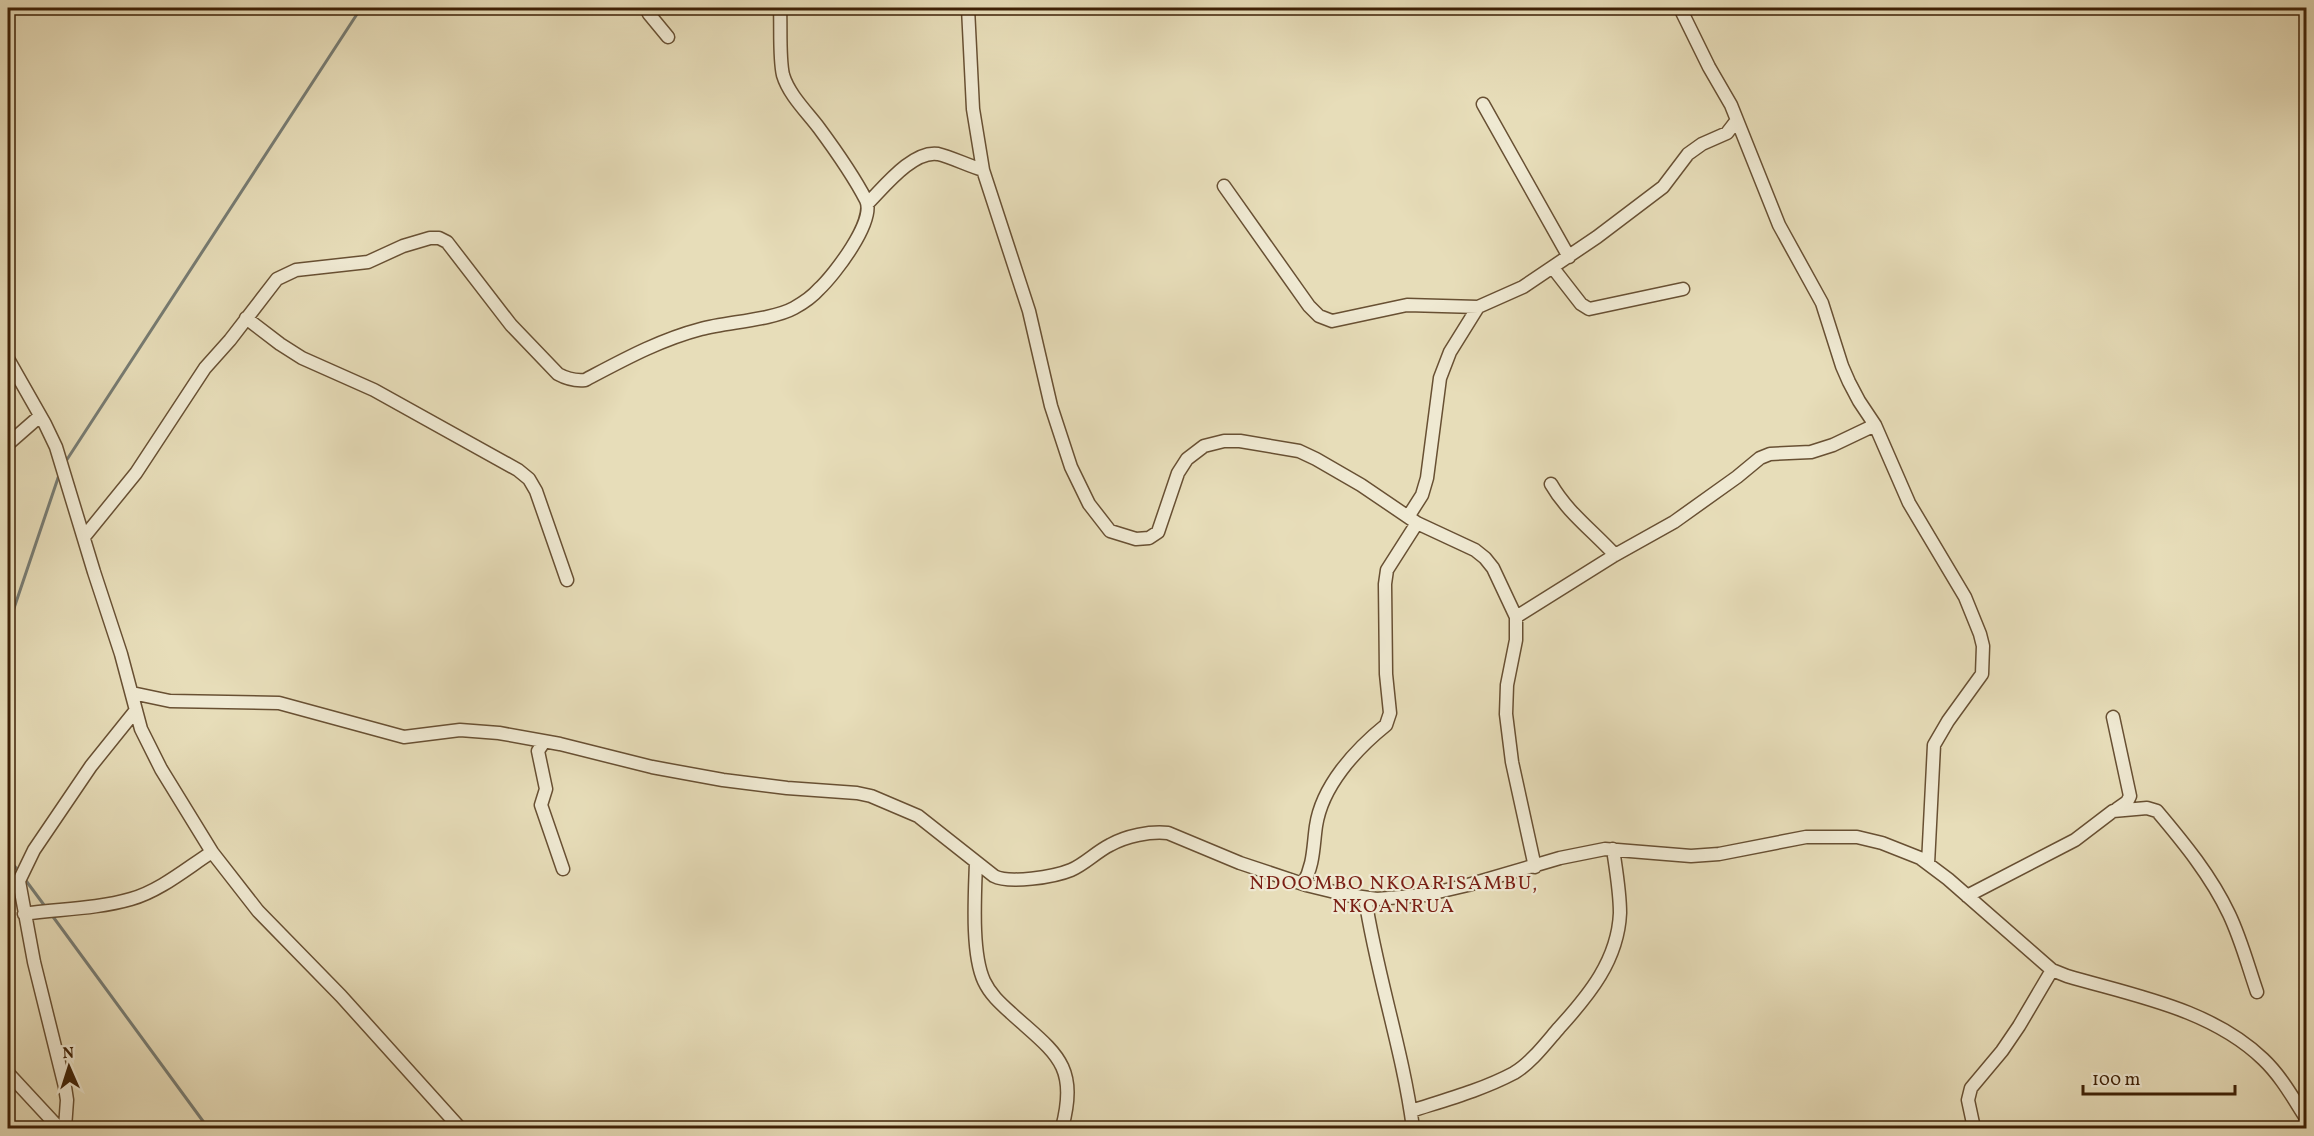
<svg xmlns="http://www.w3.org/2000/svg" width="2314" height="1136" viewBox="0 0 2314 1136" font-family="Vollkorn,serif">
<rect width="100%" height="100%" fill="#e7ddb9"/>
<filter id="stains"><feTurbulence type="fractalNoise" baseFrequency=".00333" numOctaves="4"/><feColorMatrix values="0 0 0 0 .2 0 0 0 0 .09 0 0 0 0 .02 0 0 0 .5 -.17"/></filter>
<radialGradient id="worn" r=".72"><stop offset=".6" stop-color="#630" stop-opacity="0"/><stop offset="1" stop-color="#630" stop-opacity=".3"/></radialGradient>
<g fill="none" stroke-linecap="round" stroke-linejoin="round">
<path stroke="#777c73" stroke-width="3" d="M 66,461 L 361,8
M 8,626 L 59,475
M 8,858 L 20,873
M 24,878 L 47,909
M 51,914 L 208,1128"/>
<g stroke="#685033" stroke-width="15">
<path id="minor" d="M 646,8 L 649,14 L 668,37
M 968,8 L 973,109 L 983,170 L 1029,311 L 1051,406 L 1071,467 L 1089,504 L 1110,531 L 1136,539 L 1149,538 L 1158,532 L 1178,473 L 1187,459 L 1204,446 L 1224,441 L 1240,441 L 1299,451 L 1316,459 L 1361,485 L 1417,523 L 1475,550 L 1485,558 L 1493,568 L 1516,617 L 1516,640 L 1507,685 L 1506,714 L 1512,762 L 1535,867
M 1680,8 L 1709,67 L 1731,105 L 1779,225 L 1822,303 L 1842,366 L 1849,382 L 1859,401 L 1875,425 L 1909,503 L 1965,597 L 1980,634 L 1983,646 L 1982,674 L 1948,721 L 1934,745 L 1928,864
M 1483,104 L 1569,257
M 1224,186 L 1309,306 L 1319,316 L 1332,321 L 1407,305 L 1478,307
M 868,203 C 884,187 913,150 938,154 C 951,157 969,166 983,170
M 1553,268 L 1581,304 L 1589,309 L 1683,289
M 246,318 L 280,344 L 302,358 L 374,390 L 518,470 L 529,479 L 536,491 L 567,580
M 8,359 L 45,424 L 56,447 L 94,572 L 121,654 L 141,729 L 161,769 L 212,852 L 258,911 L 341,996 L 460,1128
M 8,444 L 40,416
M 1551,484 C 1567,512 1593,531 1615,555
M 1408,517 L 1422,495 L 1427,478 L 1440,378 L 1450,352 L 1478,307 L 1523,287 L 1597,237 L 1663,187 L 1688,154 L 1702,144 L 1727,133 L 1737,120
M 84,537 L 136,473 L 205,368 L 230,340 L 277,279 L 296,270 L 368,262 L 403,246 L 430,238 L 439,238 L 447,242 L 511,325 L 558,374 C 567,379 574,381 585,380 C 623,360 659,340 701,329 C 727,322 772,320 794,308 C 803,303 812,297 819,289 C 834,275 876,221 866,200 C 853,175 836,151 819,128 C 807,112 789,95 783,75 C 779,58 781,27 780,8
M 1516,617 L 1615,555 L 1674,522 L 1737,477 L 1760,458 L 1770,454 L 1811,452 L 1833,445 L 1875,425
M 132,693 L 170,701 L 279,703 L 404,737 L 460,730 L 499,733 L 560,744 L 652,767 L 723,780 L 787,788 L 857,793 L 871,796 L 918,816 L 994,876 C 1009,884 1054,877 1071,870 C 1085,864 1096,852 1110,845 C 1126,836 1150,831 1168,833 L 1240,863 L 1306,885 L 1347,895 L 1377,899 L 1425,895 L 1468,885 L 1560,858 L 1605,849 L 1691,856 L 1719,854 L 1806,837 L 1857,837 L 1882,843 L 1920,858 L 1948,879 L 2052,970 L 2067,976 C 2135,996 2211,1009 2263,1059 C 2281,1076 2293,1098 2306,1118
M 2113,717 L 2130,796 L 2127,802 L 2117,809
M 544,742 L 538,751 L 546,789 L 541,805 L 563,869
M 976,862 C 975,894 971,953 984,981 C 990,994 1000,1003 1011,1013 C 1055,1053 1079,1064 1062,1128
M 1303,884 C 1314,865 1313,847 1316,826 C 1322,786 1355,750 1386,725 L 1390,713 L 1386,674 L 1385,584 L 1387,570 L 1417,523
M 1967,896 L 2075,840 L 2113,811 L 2147,808 L 2157,811 C 2184,843 2211,876 2229,914 C 2241,939 2248,966 2257,992
M 1365,898 C 1377,976 1403,1051 1413,1128
M 24,914 C 59,909 96,909 131,899 C 160,891 187,868 212,852
M 8,1073 L 59,1128
M 1411,1111 C 1445,1100 1482,1090 1514,1073 C 1531,1063 1546,1043 1559,1028 C 1589,995 1618,960 1620,913 C 1620,892 1616,870 1613,849
M 65,1128 L 67,1100 L 65,1087 L 34,962 L 19,881 L 34,850 L 91,766 L 136,710
M 1974,1128 L 1968,1100 L 1971,1088 L 2002,1051 L 2019,1026 L 2052,970"/>
</g>
<use href="#minor" stroke="#efe9d2" stroke-width="12"/>
</g>
<g text-anchor="middle" stroke-width="4.5" stroke-linejoin="round" paint-order="stroke">
<g font-size="20" letter-spacing="1.5" fill="#7a1f14" stroke="#efe9d2">
<text x="1394" y="889">NDOOMBO NKOARISAMBU,<tspan x="1394" dy="23">NKOANRUA</tspan></text>
</g>
</g>
<rect width="2314" height="1136" fill="none" stroke="#e7ddb9" stroke-width="30"/>
<rect x="9" y="9" width="2296" height="1118" fill="none" stroke="#3e2106" stroke-width="3"/>
<rect x="15" y="15" width="2284" height="1106" fill="none" stroke="#3e2106" stroke-width="1.5"/>
<g transform="translate(69 1067) rotate(357)" stroke="#efe9d2" stroke-width="4.5" paint-order="stroke">
<path d="M0-4.5L10 22L0 15L-10 22Z" fill="#3e2106"/>
<text y="-9" font-size="16" font-weight="bold" text-anchor="middle" fill="#3e2106">N</text>
</g>
<path d="M2083 1085v9h152v-9" fill="none" stroke="#3e2106" stroke-width="3"/>
<text x="2092" y="1085" font-size="18" fill="#3e2106" stroke="#efe9d2" stroke-width="4.5" paint-order="stroke">100 m</text>
<rect width="100%" height="100%" filter="url(#stains)"/>
<rect width="100%" height="100%" fill="url(#worn)"/>
</svg>
